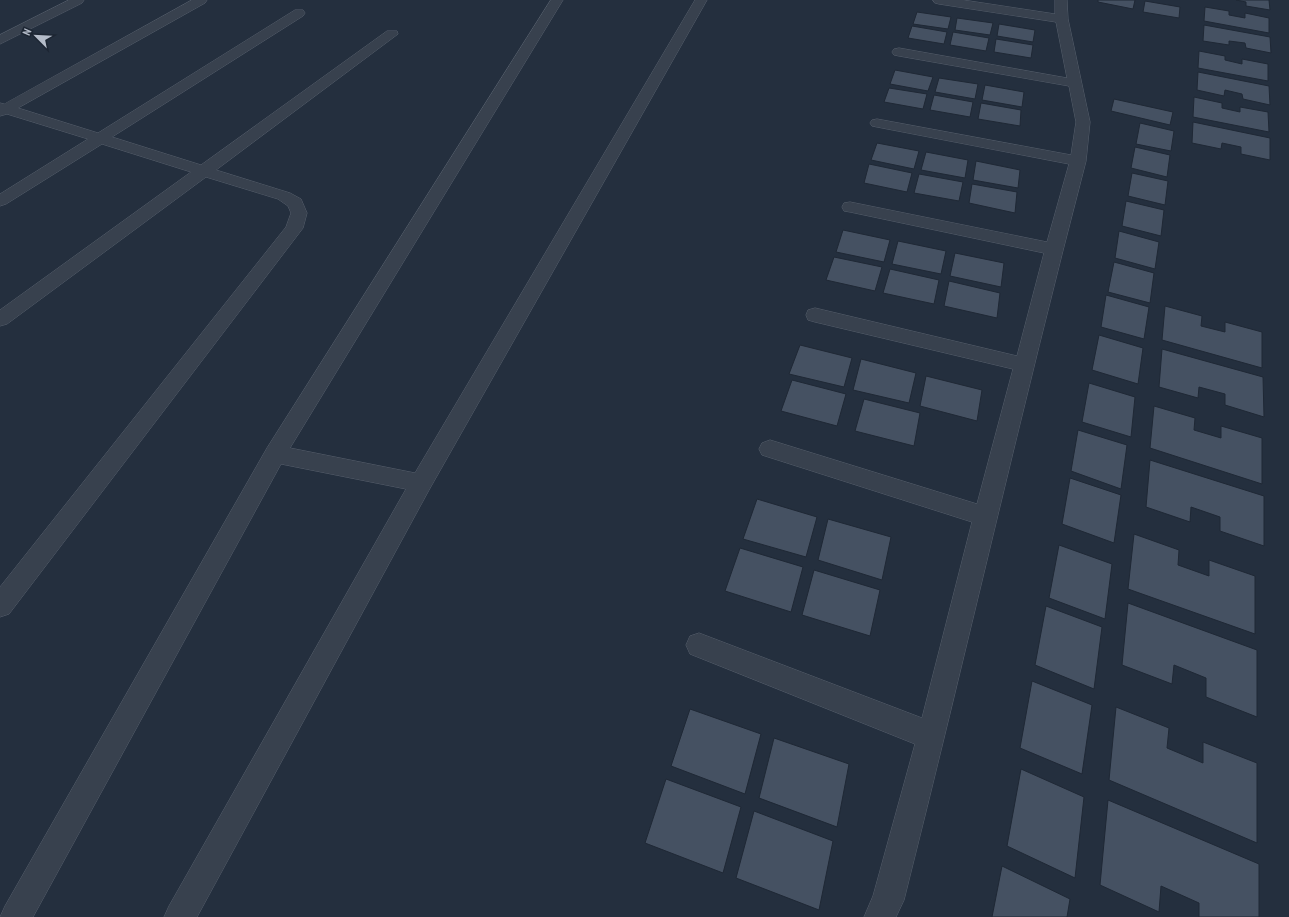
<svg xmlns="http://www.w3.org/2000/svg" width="1289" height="917" viewBox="0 0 1289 917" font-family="'PT Sans Narrow',sans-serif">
<rect width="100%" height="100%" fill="#242f3e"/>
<path fill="#455162" stroke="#1f2835" d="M 1098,0 L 1135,0 L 1133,9 L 1098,2 Z
M 1236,0 L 1269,0 L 1270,10 L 1246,6 L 1246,2 Z
M 1145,1 L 1180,7 L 1179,18 L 1143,12 Z
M 1205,7 L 1229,11 L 1229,15 L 1245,18 L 1245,13 L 1269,18 L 1269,33 L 1204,21 Z
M 917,12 L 951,17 L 948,29 L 913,24 Z
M 957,18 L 993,23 L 990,35 L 955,30 Z
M 999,24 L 1035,30 L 1033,42 L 997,36 Z
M 1204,25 L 1270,37 L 1271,53 L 1246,48 L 1245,43 L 1229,41 L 1229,45 L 1203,41 Z
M 912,26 L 947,32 L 944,44 L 908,38 Z
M 953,32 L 989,38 L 986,51 L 950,45 Z
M 996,39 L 1033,45 L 1031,58 L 994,52 Z
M 1199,51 L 1225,56 L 1225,60 L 1242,64 L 1242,59 L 1268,64 L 1268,81 L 1198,68 Z
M 895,70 L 933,77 L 928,91 L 890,84 Z
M 1198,72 L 1269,86 L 1270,105 L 1243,99 L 1242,94 L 1225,90 L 1224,96 L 1197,90 Z
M 939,78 L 978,84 L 975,99 L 935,92 Z
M 985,85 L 1024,92 L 1022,107 L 982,100 Z
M 889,88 L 927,94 L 923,109 L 884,102 Z
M 934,95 L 973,102 L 970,117 L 930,110 Z
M 1194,97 L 1222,103 L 1222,108 L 1240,112 L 1240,107 L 1268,112 L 1269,132 L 1193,117 Z
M 1114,99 L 1173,112 L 1170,125 L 1111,111 Z
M 981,103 L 1021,110 L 1020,126 L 978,119 Z
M 1193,122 L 1270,138 L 1270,160 L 1241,154 L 1241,147 L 1222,143 L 1221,149 L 1192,143 Z
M 1140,123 L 1174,131 L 1171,151 L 1136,144 Z
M 877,143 L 919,151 L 914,169 L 871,160 Z
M 1135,147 L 1170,155 L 1167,177 L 1131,168 Z
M 926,152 L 968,160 L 965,178 L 921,170 Z
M 976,161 L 1020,170 L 1018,188 L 973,180 Z
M 869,164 L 912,173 L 907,192 L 864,183 Z
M 1132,173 L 1168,181 L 1165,205 L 1128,196 Z
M 919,174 L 963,182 L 959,201 L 914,193 Z
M 972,184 L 1017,192 L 1015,213 L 969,203 Z
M 1126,201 L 1164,210 L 1161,236 L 1122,226 Z
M 843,230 L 890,240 L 884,262 L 836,252 Z
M 1119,231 L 1159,242 L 1155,269 L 1115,258 Z
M 898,241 L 946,251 L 941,274 L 892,264 Z
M 955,253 L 1004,263 L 1001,287 L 950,276 Z
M 834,257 L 882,267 L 875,291 L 826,280 Z
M 1114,262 L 1154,273 L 1150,303 L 1108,292 Z
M 890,269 L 939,280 L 934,304 L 883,293 Z
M 949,281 L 1000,293 L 997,318 L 944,306 Z
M 1106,295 L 1149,307 L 1144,339 L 1101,327 Z
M 1165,306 L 1202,316 L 1201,326 L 1225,332 L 1225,322 L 1262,332 L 1262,368 L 1162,340 Z
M 1099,335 L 1143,348 L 1138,384 L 1092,370 Z
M 800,345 L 852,358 L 844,387 L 789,374 Z
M 1162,349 L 1263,377 L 1264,417 L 1225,405 L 1225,394 L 1199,387 L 1198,398 L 1159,387 Z
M 861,359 L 916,373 L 909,403 L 853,390 Z
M 926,376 L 982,390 L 977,421 L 920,406 Z
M 792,380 L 846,394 L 837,426 L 781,411 Z
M 1089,383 L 1135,397 L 1131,437 L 1082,422 Z
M 864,399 L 920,413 L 914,446 L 855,431 Z
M 1154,406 L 1195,418 L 1194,430 L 1221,438 L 1221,426 L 1262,438 L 1262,484 L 1150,448 Z
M 1078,430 L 1127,445 L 1121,489 L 1071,471 Z
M 1150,460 L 1264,496 L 1264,546 L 1220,531 L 1220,517 L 1191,507 L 1190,522 L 1146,507 Z
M 1070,478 L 1121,495 L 1114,543 L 1062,524 Z
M 757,499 L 817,517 L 806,557 L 743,539 Z
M 828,519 L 891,537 L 882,580 L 818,560 Z
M 1134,534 L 1179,550 L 1178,565 L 1209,576 L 1209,560 L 1255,576 L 1255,634 L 1128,589 Z
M 1059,545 L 1112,564 L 1105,619 L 1049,598 Z
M 740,548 L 803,567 L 791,612 L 725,591 Z
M 814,570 L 880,590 L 870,636 L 802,615 Z
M 1128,603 L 1257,650 L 1257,717 L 1206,697 L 1206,678 L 1174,665 L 1172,684 L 1122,665 Z
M 1046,606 L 1102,627 L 1094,689 L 1035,665 Z
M 1032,681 L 1092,705 L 1082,774 L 1020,748 Z
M 1116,707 L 1169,728 L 1167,748 L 1203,763 L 1203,742 L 1257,763 L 1257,843 L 1109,780 Z
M 690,709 L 761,734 L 745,794 L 671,766 Z
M 774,738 L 849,764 L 837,827 L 759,798 Z
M 1021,769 L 1084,797 L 1075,878 L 1007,846 Z
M 666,779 L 741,807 L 723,873 L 645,843 Z
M 1108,800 L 1259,864 L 1259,917 L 1199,917 L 1199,903 L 1161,886 L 1159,912 L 1100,885 Z
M 754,811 L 833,841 L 819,910 L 736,878 Z
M 1002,866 L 1070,899 L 1067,917 L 992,917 Z"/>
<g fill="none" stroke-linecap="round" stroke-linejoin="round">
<g stroke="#565f6c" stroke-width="1">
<path id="minor" d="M 69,0 L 84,0 L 82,3 L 0,44 L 0,35 Z
M 192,0 L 207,0 L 205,3 L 18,108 L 98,133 L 295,10 L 303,10 L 305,13 L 303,16 L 112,137 L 201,165 L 387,31 L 397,31 L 398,34 L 216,170 L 290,193 L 301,199 L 307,213 L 303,228 L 9,614 L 0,617 L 0,587 L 286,227 L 291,213 L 288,206 L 278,199 L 206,177 L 7,324 L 0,326 L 0,310 L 191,172 L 102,144 L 6,204 L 0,206 L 0,194 L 88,139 L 7,114 L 0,116 L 0,103 L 4,104 Z
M 551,0 L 563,0 L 290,448 L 415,473 L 695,0 L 707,0 L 429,490 L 197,917 L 164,917 L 169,906 L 406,489 L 281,464 L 33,917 L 0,917 L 5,906 L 267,448 Z
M 933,0 L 963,0 L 1055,14 L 1055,0 L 1067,0 L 1068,19 L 1090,122 L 1086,161 C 1022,406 966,654 904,900 L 896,917 L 864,917 L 873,896 L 915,744 L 690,654 L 686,645 L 690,636 L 699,633 L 922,718 L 972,522 L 762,455 L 759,449 L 762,443 L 770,440 L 977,504 L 1013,369 L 815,322 L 808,320 L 806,315 L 808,310 L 815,308 L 1017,356 L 1044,253 L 850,212 L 844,211 L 842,207 L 844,203 L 850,202 L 1047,242 L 1069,164 L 877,127 L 872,126 L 870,123 L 872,120 L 877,119 L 1071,155 L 1076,122 L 1069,86 L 899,56 L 894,55 L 892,52 L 894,49 L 899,48 L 1067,78 L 1056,22 L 939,4 L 935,3 Z"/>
</g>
<use href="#minor" fill="#38414e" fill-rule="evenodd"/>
</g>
<g transform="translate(36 36) rotate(294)" stroke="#1d2633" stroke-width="3" paint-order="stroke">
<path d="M0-3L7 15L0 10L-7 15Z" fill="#b4bcc9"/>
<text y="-6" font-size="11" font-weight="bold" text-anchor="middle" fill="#b4bcc9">N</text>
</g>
</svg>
